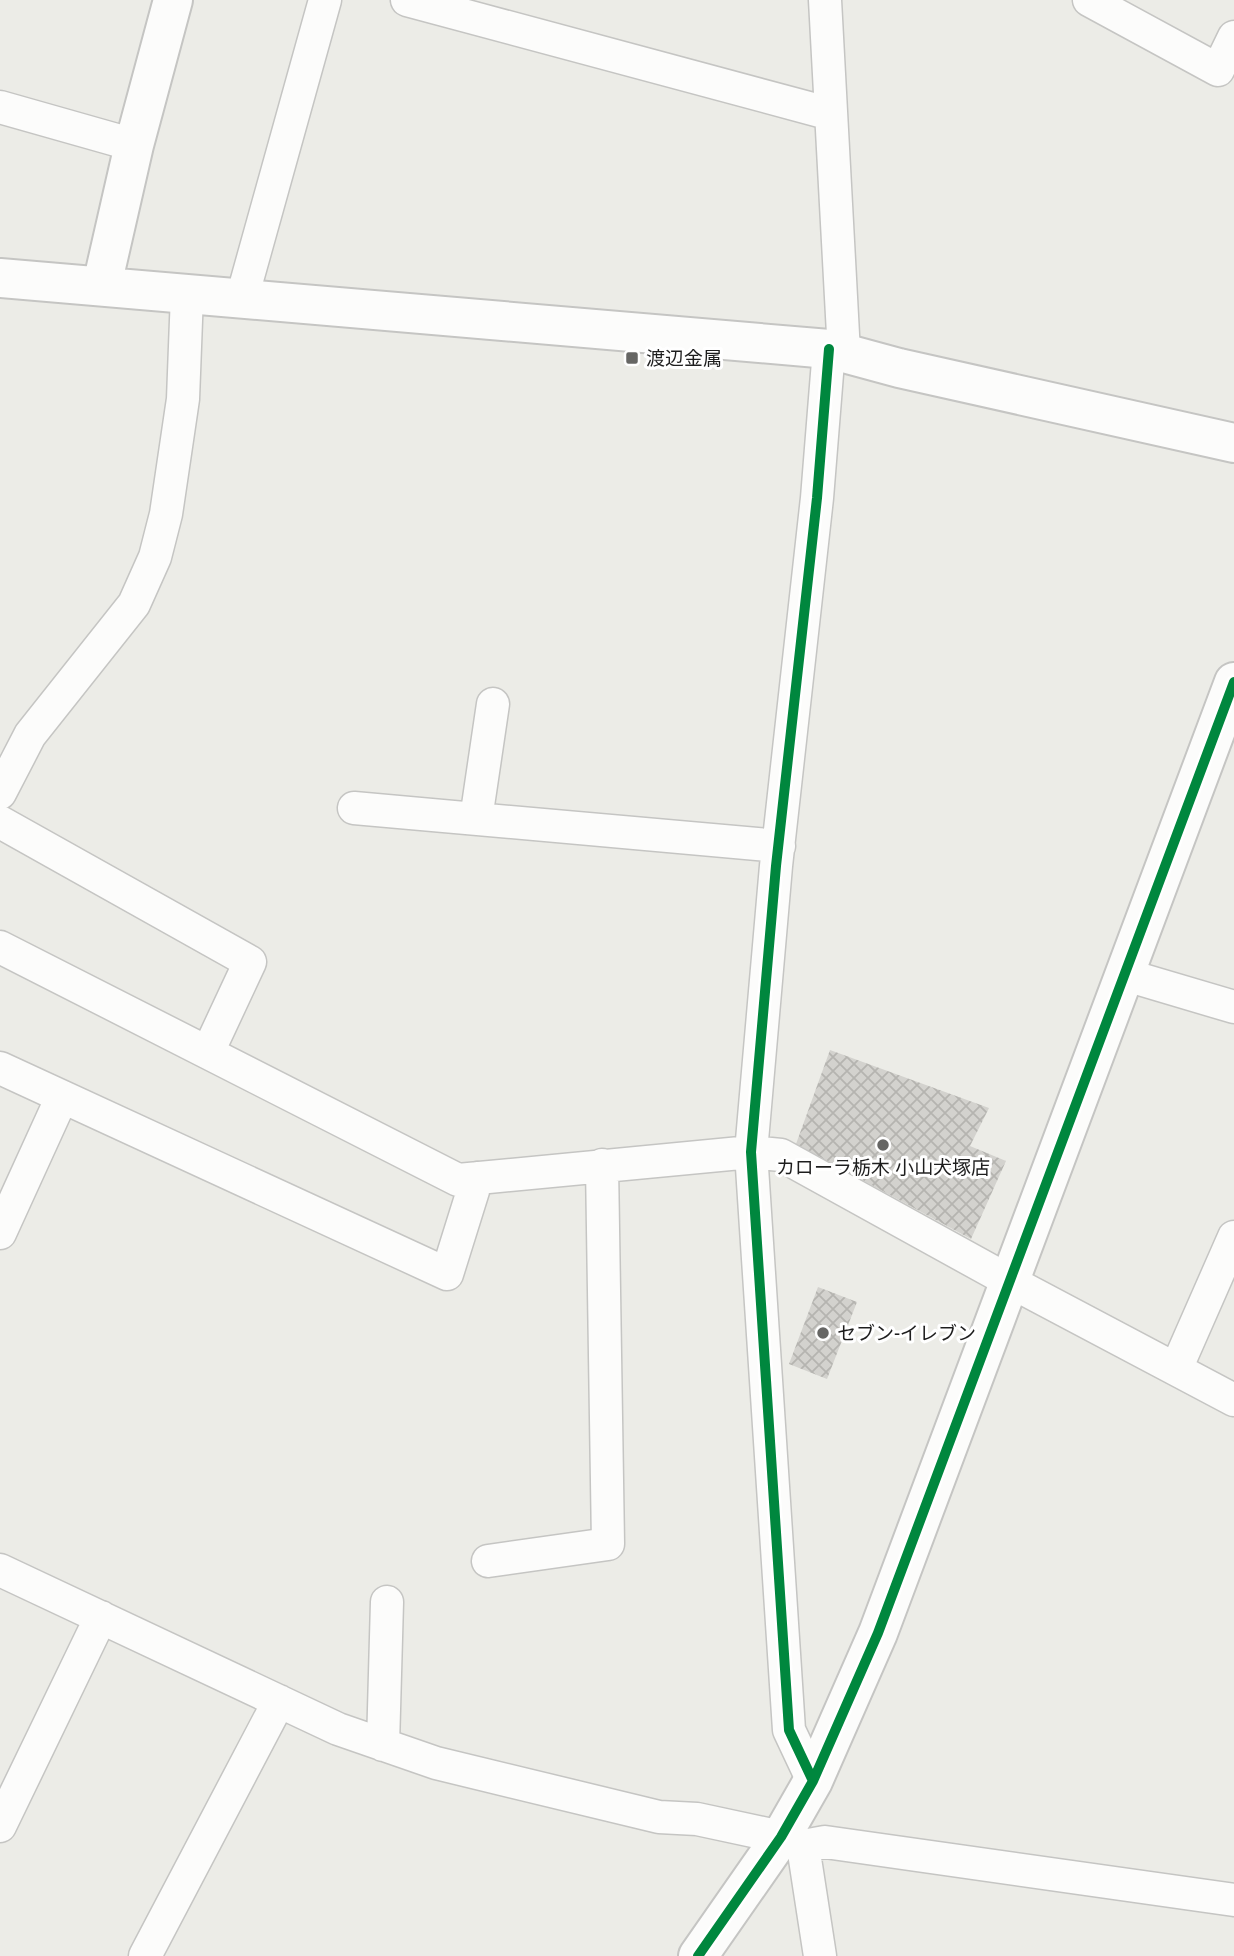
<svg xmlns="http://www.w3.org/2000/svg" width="1234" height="1956" viewBox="0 0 1234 1956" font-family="'Noto Sans','Noto Sans JP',sans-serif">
<defs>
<pattern id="building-cross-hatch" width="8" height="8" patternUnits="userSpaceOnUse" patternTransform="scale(1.75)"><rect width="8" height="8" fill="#d3d2ce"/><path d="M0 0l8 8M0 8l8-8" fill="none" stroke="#b5b4b0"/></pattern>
</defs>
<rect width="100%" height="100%" fill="#ecece7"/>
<path fill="url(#building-cross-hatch)" d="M 830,1050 L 989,1108 L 970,1146 L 1006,1161 L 971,1239 L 796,1144 Z
M 818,1287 L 857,1302 L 827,1379 L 789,1364 Z"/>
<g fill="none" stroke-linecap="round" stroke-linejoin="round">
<g stroke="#c5c5c3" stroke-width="35">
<path id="minor" d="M 407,0 L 831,114
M 825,0 L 844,353
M 1089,0 L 1218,70 L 1234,37
M 0,107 L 134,145
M 242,298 L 325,0
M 0,793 L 30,735 L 134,604 L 155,557 L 166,514 L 183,399 L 187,294
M 354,808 L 779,846
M 476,819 L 493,704
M 0,822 L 250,962 L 208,1052
M 0,947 L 458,1180 L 751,1152 L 781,1155 L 1011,1282 L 1234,1400
M 1126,975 L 1234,1007
M 0,1068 L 447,1274 L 477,1178
M 0,1233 L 62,1097
M 1176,1369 L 1234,1237
M 488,1561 L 608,1544 L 602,1165
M 0,1570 L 338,1729 L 436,1763 L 659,1817 L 697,1819 L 781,1837 L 803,1846 L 825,1842 L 1234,1900
M 383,1745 L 387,1602
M 813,1781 L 789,1730 L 751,1152 L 776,866 L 817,498 L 829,349
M 0,1826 L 101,1617
M 803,1846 L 820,1956
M 145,1956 L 279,1701"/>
</g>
<g stroke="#c5c5c3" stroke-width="42">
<path id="tertiary" d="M 0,278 L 829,349 L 899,368 L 1234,443
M 102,285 L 134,145 L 173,0
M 698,1956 L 781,1837 L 813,1781 L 878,1633 L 1234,682"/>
</g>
<use href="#minor" stroke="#fcfcfb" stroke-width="32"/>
<use href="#tertiary" stroke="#fcfcfb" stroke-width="38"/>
<g stroke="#fff" stroke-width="15">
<path id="cycleway" d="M 813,1781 L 789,1730 L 751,1152 L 776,866 L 817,498 L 829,349
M 698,1956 L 781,1837 L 813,1781 L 878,1633 L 1234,682"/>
</g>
<use href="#cycleway" stroke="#00873e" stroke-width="10"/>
</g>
<g fill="#666664" stroke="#fff" stroke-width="2.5">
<rect x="625" y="351" width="14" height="14" rx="3.5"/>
<circle cx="883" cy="1145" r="7"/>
<circle cx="823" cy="1333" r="7"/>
</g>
<g text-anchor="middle" stroke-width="6" stroke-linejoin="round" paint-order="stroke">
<g font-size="19" fill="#1e1e1e" stroke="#fff" text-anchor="start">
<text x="646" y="365">渡辺金属</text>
<text x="883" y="1174" text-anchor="middle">カローラ栃木 小山犬塚店</text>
<text x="837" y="1340">セブン-イレブン</text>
</g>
</g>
</svg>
